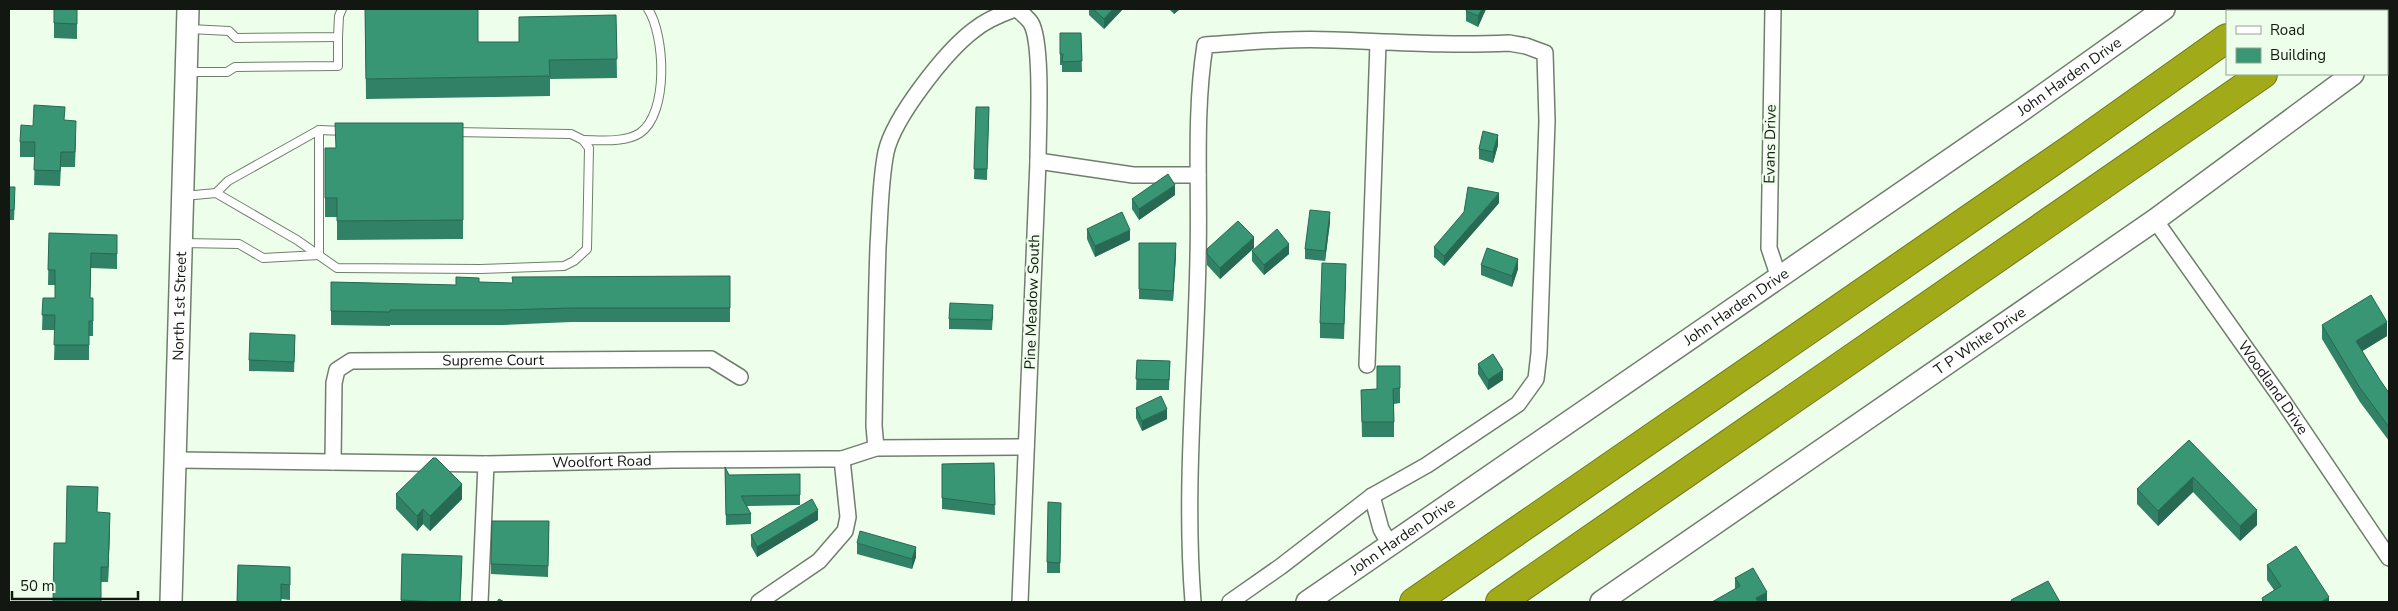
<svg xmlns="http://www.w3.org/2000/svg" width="2398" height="611" font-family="'Nunito Sans',sans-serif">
	<rect width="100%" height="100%" fill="#edfeea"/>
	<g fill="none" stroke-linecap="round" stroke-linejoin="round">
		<g stroke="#707f6d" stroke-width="10">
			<g id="lane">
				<polyline points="190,29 229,31 236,38 338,37 339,16 342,9"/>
				<polyline points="188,72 227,72 235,67 338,66 338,37"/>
				<polyline points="319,130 345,131"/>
				<path d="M583,140c17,0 42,3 57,-7 29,-20 25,-98 8,-124"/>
				<polyline points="216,193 297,240 337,268 480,269 564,266 574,261 587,249 589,148 583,140 571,134 454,132"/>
				<polyline points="184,196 216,193 228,181 319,130 319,255"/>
				<polyline points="183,243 239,244 263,258 319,255"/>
			</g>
		</g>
		<g stroke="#707f6d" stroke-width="18">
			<g id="street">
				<path d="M1017,9c4,4 11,9 14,14 12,20 7,110 7,138l-18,441"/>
				<polyline points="1773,9 1769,248 1779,278"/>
				<polyline points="1038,161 1133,175 1198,175"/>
				<path id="s1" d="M2155,220l126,178 108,160"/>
				<polyline points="1367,365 1378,43"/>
				<path d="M876,448l-2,-22c1,-60 2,-120 4,-179 2,-31 2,-65 8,-95 8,-35 60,-101 88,-122 12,-10 27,-16 41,-21"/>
				<path id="s2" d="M176,460l310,4 186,-4 150,-1h20l34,-11 150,-1"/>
				<path id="s3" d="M333,462l1,-79 3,-13 14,-9 360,-2 29,18"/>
				<polyline points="1372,496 1381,529 1390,545"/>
				<polyline points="480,602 486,464"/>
				<polyline points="759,602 819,561 845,531 848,517 842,459"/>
				<path d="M1193,602c-9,-114 3,-230 5,-345 2,-70 -4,-142 7,-212 43,-3 87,-7 129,-5 58,2 117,6 175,3l17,3 19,7 2,68 -8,232 -3,26 -18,25 -91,61 -55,31 -92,71 -50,35"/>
			</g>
		</g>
		<g stroke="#707f6d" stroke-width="24">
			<g id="secondary">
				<polyline points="2387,47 2389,45"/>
				<path id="s4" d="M171,602l17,-593"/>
				<path id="s5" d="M1307,602l718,-494 139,-99"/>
				<path id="s6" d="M1601,602l554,-382 198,-146"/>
			</g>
		</g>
		<g stroke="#6f7817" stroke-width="30">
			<g id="highway">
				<polyline points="2263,11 2266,9"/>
				<polyline points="2342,11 2346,9"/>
				<polyline points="1414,602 2075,146 2227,38"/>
				<polyline points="1500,602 2263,74"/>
			</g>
		</g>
		<use href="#lane" stroke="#fff" stroke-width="8"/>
		<use href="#street" stroke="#fff" stroke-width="15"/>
		<use href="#secondary" stroke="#fff" stroke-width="21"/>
		<use href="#highway" stroke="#a1ab1a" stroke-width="28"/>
	</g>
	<g fill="#308165">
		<polygon points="54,9 77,9 77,39 54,38"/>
		<polygon points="365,9 478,42 519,42 616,15 617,78 550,79 550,96 366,99"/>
		<polygon points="1089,9 1123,9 1104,29 1089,15"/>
		<polygon points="1169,9 1180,9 1174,14"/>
		<polygon points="1467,9 1486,9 1478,27 1466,21 1466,11"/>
		<polygon points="1060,33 1081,33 1082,72 1062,72 1062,65 1060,65"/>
		<polygon points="976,107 989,107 987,180 974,179"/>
		<polygon points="65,120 76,136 75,167 61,167 60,186 34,185 35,157 20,157 20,142 33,126"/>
		<polygon points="463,123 463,239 337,240 337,217 325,217 325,148 336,148"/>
		<polygon points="1498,145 1493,163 1479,159 1479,149"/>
		<polygon points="9,187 15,197 14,220 9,220"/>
		<polygon points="1175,195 1139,220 1132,209 1132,199"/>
		<polygon points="1499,203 1444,266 1434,257 1434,247"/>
		<polygon points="1330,222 1325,261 1305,259 1305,249"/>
		<polygon points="1087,229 1130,240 1095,257 1087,239"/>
		<polygon points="49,233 117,235 117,269 91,268 90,298 93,298 93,336 89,336 89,360 54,360 55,330 42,330 43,298 55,298 55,285 48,285"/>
		<polygon points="1139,243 1176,254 1173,301 1139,299"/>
		<polygon points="1254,248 1220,279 1207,265 1207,249"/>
		<polygon points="1252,251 1289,254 1264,275 1252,261"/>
		<polygon points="1481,265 1518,269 1512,287 1481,275"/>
		<polygon points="730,276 730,322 571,322 503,325 390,325 390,326 331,325 331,282 456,285 479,282 512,283"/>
		<polygon points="1346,279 1344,339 1320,338 1320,323"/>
		<polygon points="993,315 992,330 949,329 949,319"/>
		<polygon points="2322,325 2387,336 2362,351 2380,380 2389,393 2389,441 2360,402 2322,339"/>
		<polygon points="295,345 294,372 249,371 249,360"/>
		<polygon points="1137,360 1170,361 1169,390 1136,390"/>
		<polygon points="1478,364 1503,380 1488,390 1478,374"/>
		<polygon points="1377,366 1400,388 1400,403 1394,404 1394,437 1362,437 1361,390 1377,389"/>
		<polygon points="1136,408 1167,419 1142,431 1136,418"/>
		<polygon points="2189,440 2257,525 2240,541 2193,492 2158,526 2137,504 2137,489"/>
		<polygon points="994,463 995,515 942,509 942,464"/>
		<polygon points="725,467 729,475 800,495 800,505 747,506 751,514 751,524 726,525"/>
		<polygon points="396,494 462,499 430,531 423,524 417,531 396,509"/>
		<polygon points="1061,503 1060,573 1047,573 1047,562"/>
		<polygon points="98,512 110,528 108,582 101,582 66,543"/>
		<polygon points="818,520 757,557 751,546 751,535"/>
		<polygon points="549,521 548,577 491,574 491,564"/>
		<polygon points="857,543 916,557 912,569 857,554"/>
		<polygon points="402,554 462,567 460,602 401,602"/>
		<polygon points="238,565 290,582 290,600 281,599 281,602 237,602"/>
		<polygon points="2267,565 2329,602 2262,602 2262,598 2274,590 2267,580"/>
		<polygon points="1735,578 1767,602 1735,589"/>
	</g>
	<g fill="#276952">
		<polygon points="1113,9 1123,9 1104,29 1104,19"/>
		<polygon points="1174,9 1180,9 1174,14"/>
		<polygon points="1482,9 1486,9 1478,27 1478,16"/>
		<polygon points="1498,135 1498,145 1493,163 1493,152"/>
		<polygon points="1175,185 1175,195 1139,220 1139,209"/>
		<polygon points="1499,193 1499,203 1444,266 1444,256"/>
		<polygon points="1330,212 1330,222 1325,261 1325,251"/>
		<polygon points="1130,230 1130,240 1095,257 1095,246"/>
		<polygon points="1254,237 1254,248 1220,279 1220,268"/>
		<polygon points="1176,243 1176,254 1173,301 1173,291"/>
		<polygon points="1289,244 1289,254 1264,275 1264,265"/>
		<polygon points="1518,259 1518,269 1512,287 1512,276"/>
		<polygon points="2387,322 2387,336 2356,355 2356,341"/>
		<polygon points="1503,370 1503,380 1488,390 1488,380"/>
		<polygon points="1167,409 1167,419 1142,431 1142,421"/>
		<polygon points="2193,477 2193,492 2158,526 2158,511"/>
		<polygon points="462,484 462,499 430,531 430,516"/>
		<polygon points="423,509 423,524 417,531 417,516"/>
		<polygon points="818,510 818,520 757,557 757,547"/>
		<polygon points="2257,510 2257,525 2240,541 2240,526"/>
		<polygon points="110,513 110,528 108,582 108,567"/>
		<polygon points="916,547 916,557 912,569 912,559"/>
		<polygon points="1767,592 1767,602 1756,602 1756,598"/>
		<polygon points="2329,597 2329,602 2321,602"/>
	</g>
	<g fill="#389675" stroke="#276952">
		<polygon points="54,9 77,9 77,24 54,23"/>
		<polygon points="365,9 478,9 478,42 519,42 519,17 616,15 617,59 549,60 550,76 366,79"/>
		<polygon points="1093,9 1113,9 1104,19"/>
		<polygon points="1467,9 1482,9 1478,16 1466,11"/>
		<polygon points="1060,33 1081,33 1082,61 1062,62 1063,54 1060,54"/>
		<polygon points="34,105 65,107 64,120 76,121 75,152 61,152 60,171 34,170 35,142 20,142 21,125 33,126"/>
		<polygon points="976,107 989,107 987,169 974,169"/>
		<polygon points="335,123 463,123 463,220 337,221 337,198 325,198 325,148 336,148"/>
		<polygon points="1483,131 1498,135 1493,152 1479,149"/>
		<polygon points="1168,174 1175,185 1139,209 1132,199"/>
		<polygon points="9,187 15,187 14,210 9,210"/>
		<polygon points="1468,187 1499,193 1444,256 1434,247 1464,212"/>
		<polygon points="1310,210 1330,212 1325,251 1305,249"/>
		<polygon points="1122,212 1130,230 1095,246 1087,229"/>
		<polygon points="1238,221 1254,237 1220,268 1207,254 1207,249"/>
		<polygon points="1277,229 1289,244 1264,265 1252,251"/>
		<polygon points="49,233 117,235 117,254 91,253 90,298 93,298 93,321 89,321 89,345 54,345 55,315 42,315 43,298 55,298 55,270 48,270"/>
		<polygon points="1139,243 1176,243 1173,291 1139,289"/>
		<polygon points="1487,248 1518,259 1512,276 1481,265"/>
		<polygon points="1322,263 1346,264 1344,324 1320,323"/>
		<polygon points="730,276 730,308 571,308 503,310 390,310 390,312 331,311 331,282 456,285 456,277 479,278 479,282 513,283 512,277"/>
		<polygon points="2371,295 2387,322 2356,341 2380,380 2389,393 2389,427 2360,388 2322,325"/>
		<polygon points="950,303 993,305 992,320 949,319"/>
		<polygon points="250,333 295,335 294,362 249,360"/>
		<polygon points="1493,354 1503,370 1488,380 1478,364"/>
		<polygon points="1137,360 1170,361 1169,380 1136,379"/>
		<polygon points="1377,366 1400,366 1400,388 1393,389 1394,422 1362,422 1361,390 1377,389"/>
		<polygon points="1161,396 1167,409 1142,421 1136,408"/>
		<polygon points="2189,440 2257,510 2240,526 2193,477 2158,511 2137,489"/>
		<polygon points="433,458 436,458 462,484 430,516 423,509 417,516 396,494"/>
		<polygon points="994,463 995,505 942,498 942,464"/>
		<polygon points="725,467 729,475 800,474 800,495 741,496 751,514 726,515"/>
		<polygon points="67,486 98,487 97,512 110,513 108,567 101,567 101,602 53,602 54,543 66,543"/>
		<polygon points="812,499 818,510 757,547 751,535"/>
		<polygon points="1048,502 1061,503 1060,563 1047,562"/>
		<polygon points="492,521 549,521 548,566 491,564"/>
		<polygon points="860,531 916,547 912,559 857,543"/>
		<polygon points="2296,546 2329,597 2321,602 2264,602 2262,598 2281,586 2267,565"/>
		<polygon points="402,554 462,556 460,602 438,602 401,600"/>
		<polygon points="238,565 290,567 290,585 281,584 281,602 237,602"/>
		<polygon points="1753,568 1767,592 1756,598 1758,602 1712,602 1740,586 1735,578"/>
		<polygon points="2048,581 2060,602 2012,602 2011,600"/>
		<polygon points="499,599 504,602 497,602"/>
	</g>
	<g text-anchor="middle" stroke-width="4.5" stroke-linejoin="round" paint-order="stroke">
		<g font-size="15" fill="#121811" stroke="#edfeea">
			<text dy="5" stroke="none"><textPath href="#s5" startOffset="926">John Harden Drive</textPath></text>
			<text transform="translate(1770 144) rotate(-89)" y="5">Evans Drive</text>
			<text transform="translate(1032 302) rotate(-88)" y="5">Pine Meadow South</text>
			<text dy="5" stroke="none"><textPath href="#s4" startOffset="296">North 1st Street</textPath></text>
			<text dy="5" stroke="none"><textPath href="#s5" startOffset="521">John Harden Drive</textPath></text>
			<text dy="5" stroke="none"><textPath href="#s6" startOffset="460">T P White Drive</textPath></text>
			<text dy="5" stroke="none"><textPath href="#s3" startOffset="251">Supreme Court</textPath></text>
			<text dy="5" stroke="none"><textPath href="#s1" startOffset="205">Woodland Drive</textPath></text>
			<text dy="5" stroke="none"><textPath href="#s2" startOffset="426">Woolfort Road</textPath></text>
			<text dy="5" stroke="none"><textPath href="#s5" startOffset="116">John Harden Drive</textPath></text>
		</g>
	</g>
	<rect width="2398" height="611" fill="none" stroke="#121811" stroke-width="20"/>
	<rect x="2226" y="10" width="162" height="65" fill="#edfeea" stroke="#95a293"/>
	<rect x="2236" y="26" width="25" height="8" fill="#ffffff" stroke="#95a293"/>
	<text x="2270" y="35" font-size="15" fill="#121811">Road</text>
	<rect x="2236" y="48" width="25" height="15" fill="#389675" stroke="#95a293"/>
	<text x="2270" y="60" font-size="15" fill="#121811">Building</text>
	<path d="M12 591v8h126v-8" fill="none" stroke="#121811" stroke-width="2.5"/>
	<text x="20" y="591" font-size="15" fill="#121811" stroke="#edfeea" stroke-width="4" paint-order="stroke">50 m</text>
</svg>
